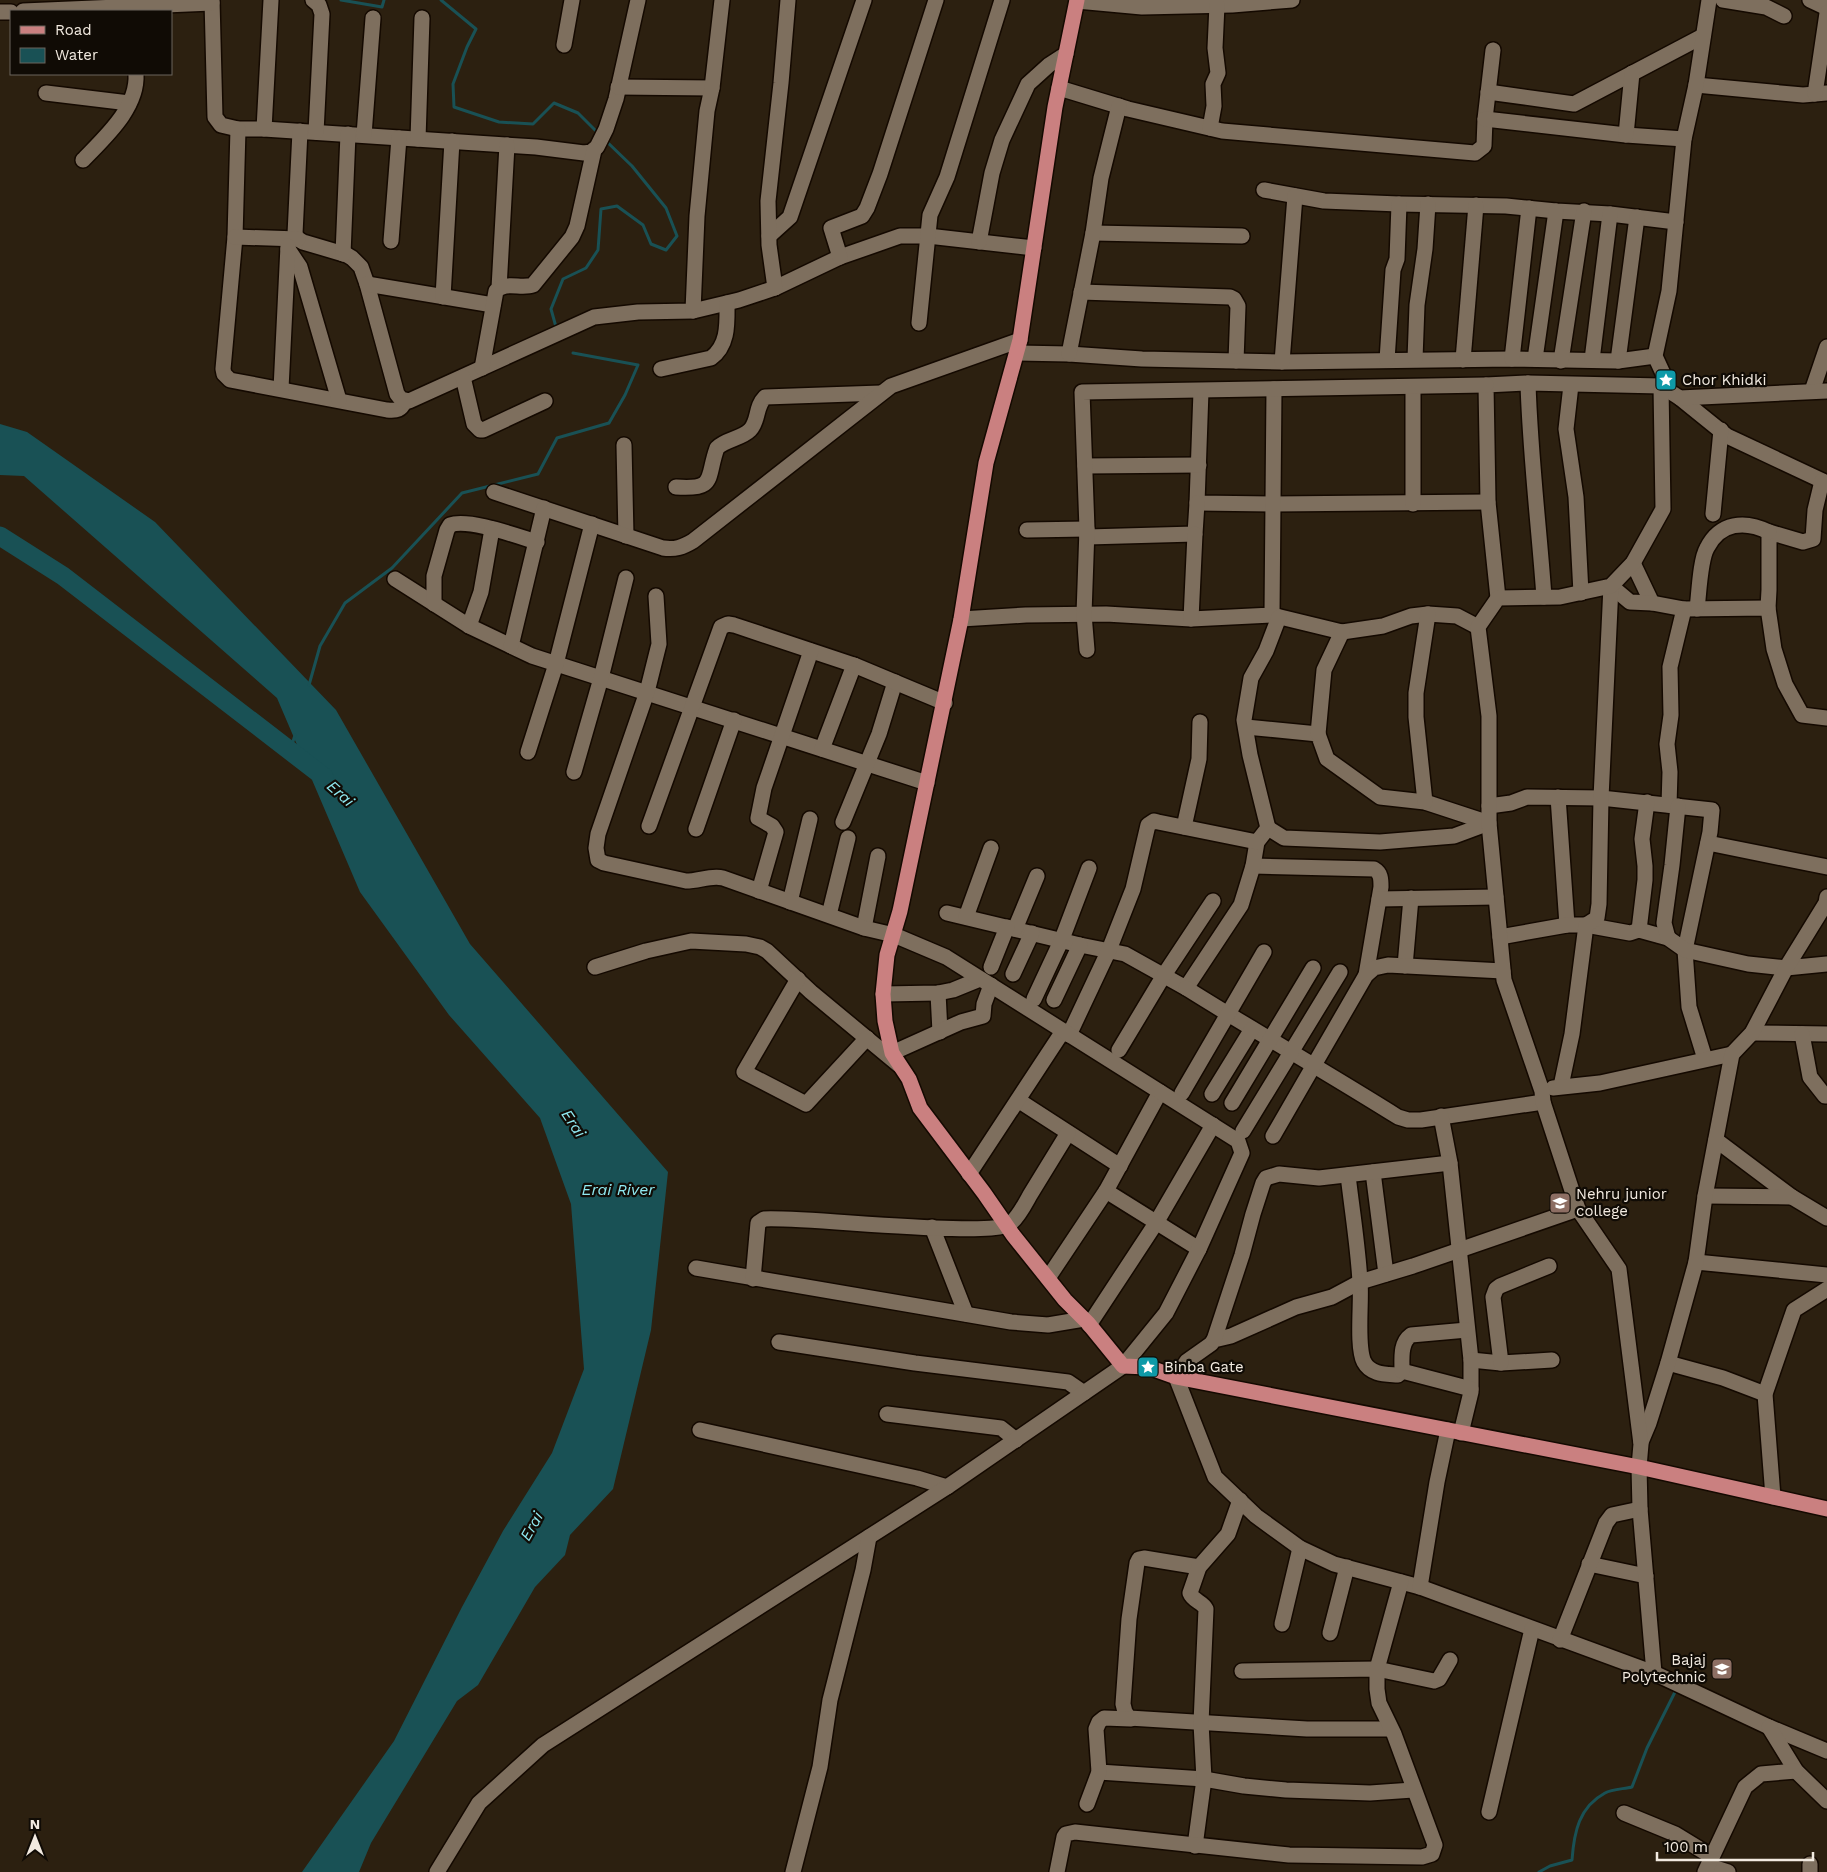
<svg xmlns="http://www.w3.org/2000/svg" width="1827" height="1872" font-family="'Work Sans',sans-serif">
	<rect width="100%" height="100%" fill="#2c2010"/>
	<polygon fill="#195155" points="0,424 27,432 155,522 336,710 470,944 668,1172 651,1330 613,1489 570,1535 565,1555 535,1587 478,1685 457,1701 371,1843 359,1872 302,1872 394,1741 462,1607 503,1531 552,1453 584,1369 571,1204 540,1118 449,1015 360,892 277,698 24,476 0,475"/>
	<g fill="none" stroke-linecap="round" stroke-linejoin="round">
		<g stroke="#195155" stroke-width="3">
			<polyline points="341,0 382,7 384,0"/>
			<polyline points="441,0 476,29 467,47 453,84 454,107 499,122 533,124 554,103 578,113 599,134"/>
			<polyline points="556,327 551,309 563,279 586,268 598,250 601,209 617,206 643,225 651,244 666,250 677,236 666,208 632,166 605,140"/>
			<polyline points="309,685 320,646 345,603 392,568 462,493 538,474 557,438 609,423 625,395 638,365 573,353"/>
			<polyline points="290,751 295,735"/>
			<path d="M1539,1872l11,-6 22,-6c2,-28 7,-53 33,-67 7,-4 19,-4 27,-6l15,-39 30,-60"/>
		</g>
		<polyline stroke="#195155" stroke-width="19" points="0,536 63,576 324,777"/>
		<g stroke="#140900" stroke-width="18">
			<g id="minor">
				<polyline points="212,0 215,117 221,125 238,129 264,129 536,147 584,153 591,152 597,147 606,129 616,99 638,0"/>
				<polyline points="313,0 319,5 322,14 316,132"/>
				<polyline points="1723,0 1766,7 1784,16"/>
				<polyline points="1810,0 1827,8"/>
				<polyline points="1077,1 1142,7 1232,5 1292,0"/>
				<polyline points="23,11 212,3"/>
				<polyline points="0,12 11,12"/>
				<polyline points="564,45 572,0"/>
				<polyline points="1696,85 1803,95 1827,93"/>
				<polyline points="618,87 712,88"/>
				<polyline points="1059,88 1128,109 1222,131 1475,153 1484,146 1485,119 1493,50"/>
				<polyline points="1488,92 1574,104 1703,36"/>
				<polyline points="46,93 129,103"/>
				<polyline points="1815,94 1827,13"/>
				<polyline points="1485,119 1626,135 1684,139"/>
				<polyline points="1210,128 1214,106 1213,84 1218,73 1215,48 1217,5"/>
				<path d="M238,129l-3,108 -12,132 1,5 6,6 157,30c10,1 14,0 18,-9"/>
				<polyline points="264,129 271,0"/>
				<polyline points="300,131 295,234 298,239 303,242 347,255 352,258 361,267 367,284 397,394 401,399 409,401 594,317 638,312 693,311 739,300 775,288 840,257 900,236 928,236 1034,248"/>
				<polyline points="364,135 373,18"/>
				<polyline points="1626,135 1632,73"/>
				<polyline points="418,139 422,18"/>
				<path d="M83,160c22,-23 55,-52 53,-86"/>
				<polyline points="1264,190 1324,201 1399,204 1506,206 1556,211 1610,214 1676,222"/>
				<polyline points="1093,233 1242,236"/>
				<polyline points="769,236 790,217 864,0"/>
				<polyline points="235,237 298,239"/>
				<polyline points="391,241 399,138"/>
				<polyline points="979,242 992,173 1002,140 1028,84 1049,65 1066,54"/>
				<polyline points="288,249 300,267 339,400"/>
				<polyline points="343,254 348,134"/>
				<polyline points="840,257 831,228 862,216 867,208 880,174 936,0"/>
				<polyline points="367,284 493,305"/>
				<polyline points="499,288 507,145"/>
				<polyline points="775,288 769,245 768,201 781,83 788,0"/>
				<polyline points="1081,292 1230,297 1234,299 1238,306 1236,361"/>
				<polyline points="443,297 452,141"/>
				<polyline points="693,311 697,216 707,111 712,88 722,0"/>
				<polyline points="919,323 930,215 947,177 1002,0"/>
				<polyline points="1017,353 1069,354 1142,359 1282,362 1512,359 1618,361 1655,356"/>
				<polyline points="1069,354 1093,233 1101,178 1119,106"/>
				<polyline points="1415,359 1417,305 1425,249 1428,204"/>
				<polyline points="1512,359 1529,208"/>
				<polyline points="1535,359 1556,211"/>
				<polyline points="1387,360 1393,270 1397,259 1399,204"/>
				<polyline points="1463,360 1476,205"/>
				<polyline points="1592,360 1610,214"/>
				<polyline points="1561,361 1584,211"/>
				<polyline points="1618,361 1637,217"/>
				<polyline points="1282,362 1295,196"/>
				<path d="M482,368l14,-77c9,-10 25,-2 37,-6l39,-48 5,-11 17,-76"/>
				<path d="M661,369l50,-11c18,-13 16,-36 16,-55"/>
				<polyline points="463,377 474,424 480,430 483,430 545,401"/>
				<path d="M1528,383c2,71 11,143 16,214"/>
				<polyline points="1571,385 1566,429 1576,497 1581,593"/>
				<polyline points="281,389 288,246"/>
				<polyline points="1201,391 1197,503 1273,504 1488,502"/>
				<polyline points="1812,391 1827,347"/>
				<polyline points="1680,398 1727,436 1827,483"/>
				<polyline points="624,445 626,536"/>
				<polyline points="1085,466 1199,465"/>
				<path d="M676,487c41,3 30,-9 41,-39 9,-9 24,-9 33,-18 9,-9 5,-23 15,-33l116,-4"/>
				<path d="M494,492l169,56c12,2 20,-1 30,-7l198,-155 129,-46"/>
				<polyline points="1413,504 1413,387"/>
				<polyline points="1713,514 1721,430"/>
				<polyline points="1027,530 1087,529"/>
				<polyline points="1087,537 1195,534 1197,503"/>
				<polyline points="1633,563 1652,603"/>
				<polyline points="395,579 469,626 532,656 927,783"/>
				<polyline points="1611,586 1630,602 1652,603 1684,609 1768,608 1774,649 1785,684 1802,715 1827,718"/>
				<polyline points="1498,598 1488,502 1486,385 1528,383 1661,386 1680,398 1827,391"/>
				<path d="M434,604v-28l13,-46 3,-5c18,-7 67,11 87,17"/>
				<polyline points="1768,608 1769,590 1769,532 1803,542 1813,539 1815,510 1822,481"/>
				<path d="M1697,609c2,-15 3,-49 10,-61 13,-26 38,-28 62,-16"/>
				<polyline points="1272,615 1342,632 1383,626 1411,616 1428,614 1457,616 1478,627"/>
				<polyline points="961,619 1026,615 1106,614 1191,619 1272,615 1274,389"/>
				<polyline points="1191,619 1195,534"/>
				<polyline points="469,626 481,592 492,529"/>
				<polyline points="511,646 544,508"/>
				<polyline points="1087,650 1084,614 1087,529 1082,392 1486,385"/>
				<polyline points="1246,727 1318,734 1327,759 1380,797 1425,802 1489,823 1454,836 1380,842 1284,838 1268,828"/>
				<polyline points="1318,734 1324,670 1342,632"/>
				<polyline points="822,749 854,665"/>
				<polyline points="528,752 556,664 592,524"/>
				<polyline points="574,772 601,678 626,578"/>
				<polyline points="1558,797 1567,925"/>
				<polyline points="1425,802 1416,717 1416,693 1428,614"/>
				<polyline points="1669,805 1670,772 1667,744 1671,715 1670,667 1684,609"/>
				<polyline points="1489,806 1511,803 1527,797 1601,798 1712,810 1710,832 1685,950 1689,1007 1705,1059"/>
				<polyline points="843,822 879,734 895,682"/>
				<polyline points="649,826 721,627 728,624 734,625 854,665 945,703"/>
				<polyline points="1184,827 1199,759 1200,722"/>
				<polyline points="696,829 734,720"/>
				<polyline points="1708,843 1827,867"/>
				<path d="M1253,866l121,3c7,4 7,10 7,18l-15,88"/>
				<polyline points="759,891 776,832 772,826 758,818 764,788 811,651"/>
				<polyline points="1379,899 1496,897"/>
				<polyline points="790,902 810,819"/>
				<polyline points="947,913 1080,945 1125,954 1186,988 1241,905 1253,866 1257,842 1268,828 1250,755 1244,720 1251,678 1266,651 1279,617"/>
				<polyline points="829,915 848,838"/>
				<polyline points="966,917 991,848"/>
				<polyline points="864,928 878,856"/>
				<polyline points="1015,929 1037,876"/>
				<polyline points="1639,930 1645,880 1645,866 1642,839 1647,802"/>
				<polyline points="1500,937 1567,925 1586,925 1630,933 1639,930 1668,938 1685,950 1748,964 1786,968 1827,964"/>
				<polyline points="1668,938 1664,923 1672,865 1678,806"/>
				<polyline points="1405,966 1411,898"/>
				<polyline points="595,967 646,951 691,941 746,944 760,947 767,951 811,992 899,1065"/>
				<polyline points="991,967 1007,927"/>
				<polyline points="1013,974 1032,933"/>
				<polyline points="798,979 744,1072 806,1104 867,1038"/>
				<path d="M1186,988c70,44 142,85 212,129l10,3h13l122,-18"/>
				<polyline points="938,993 940,1032"/>
				<polyline points="883,994 938,993 953,990 980,979"/>
				<polyline points="1034,999 1062,939 1089,868"/>
				<polyline points="1054,1000 1080,945"/>
				<polyline points="1752,1033 1827,1034"/>
				<polyline points="1802,1034 1810,1077 1825,1096 1827,1096"/>
				<polyline points="1069,1035 1109,950 1133,889 1148,825 1154,821 1158,822 1257,842"/>
				<polyline points="1119,1050 1164,975 1213,901"/>
				<polyline points="892,1053 961,1022 983,1016 984,1004 991,985"/>
				<polyline points="1561,1086 1572,1034 1586,925 1597,918 1599,904 1601,798 1611,586"/>
				<polyline points="1553,1088 1600,1083 1732,1054"/>
				<polyline points="1182,1093 1264,952"/>
				<polyline points="1212,1094 1252,1029"/>
				<polyline points="1018,1100 1120,1166"/>
				<polyline points="1232,1103 1313,968"/>
				<polyline points="1441,1116 1450,1163 1471,1360 1471,1392 1461,1433"/>
				<polyline points="1243,1131 1340,972"/>
				<polyline points="1273,1136 1366,975 1374,968 1388,965 1503,971"/>
				<polyline points="1716,1140 1792,1197 1827,1218"/>
				<polyline points="1373,1172 1386,1274"/>
				<polyline points="969,1174 1063,1031"/>
				<path d="M1348,1175c4,35 10,71 12,107 2,19 -4,64 4,80 7,13 22,12 34,13l4,-4 69,18"/>
				<polyline points="1106,1191 1199,1249"/>
				<polyline points="1705,1196 1792,1197"/>
				<polyline points="1578,1209 1413,1266 1360,1282 1332,1297 1296,1307 1231,1336 1214,1340 1211,1344 1187,1361 1176,1377 1215,1477 1256,1516 1300,1548 1334,1564 1420,1587 1654,1673 1769,1727 1827,1751"/>
				<polyline points="932,1227 966,1314"/>
				<polyline points="1696,1262 1827,1275"/>
				<polyline points="696,1268 1011,1322 1048,1325 1084,1319"/>
				<polyline points="1048,1278 1106,1191 1160,1092"/>
				<path d="M753,1279l5,-56 6,-4c38,-3 230,20 247,4 8,-7 14,-19 19,-28 13,-21 25,-41 38,-62"/>
				<polyline points="1089,1325 1156,1223 1213,1125"/>
				<polyline points="1214,1340 1242,1255 1253,1214 1263,1183 1266,1178 1279,1174 1319,1178 1450,1163"/>
				<polyline points="779,1342 915,1363 1068,1382 1084,1393"/>
				<polyline points="1471,1360 1501,1363 1552,1360"/>
				<polyline points="1501,1363 1493,1297 1496,1289 1500,1286 1549,1266"/>
				<polyline points="1668,1363 1723,1378 1765,1394"/>
				<path d="M1402,1371c0,-13 -2,-28 9,-36l56,-5"/>
				<polyline points="887,1414 1001,1428 1016,1440"/>
				<polyline points="700,1430 917,1478 947,1487"/>
				<polyline points="1641,1442 1649,1423 1668,1363 1696,1262 1705,1196 1732,1054 1752,1033 1786,968 1826,903 1827,897"/>
				<polyline points="1773,1497 1765,1394 1794,1310 1827,1289"/>
				<polyline points="1589,1564 1646,1576"/>
				<polyline points="1199,1567 1144,1558 1139,1559 1137,1563 1129,1619 1123,1704 1125,1712 1129,1718 1307,1729 1391,1729"/>
				<polyline points="1420,1587 1437,1482 1448,1430"/>
				<polyline points="1282,1624 1300,1548"/>
				<polyline points="1330,1633 1347,1567"/>
				<polyline points="1560,1640 1606,1523 1612,1515 1640,1509"/>
				<polyline points="1242,1671 1377,1669 1434,1681 1439,1679 1450,1660"/>
				<polyline points="1654,1673 1640,1509 1639,1467 1641,1444 1619,1269 1578,1209 1543,1102 1542,1091 1504,980 1489,823 1489,716 1478,627 1498,598 1560,597 1611,586 1633,563 1663,509 1661,386 1666,380 1655,356 1669,291 1684,139 1696,85 1709,0"/>
				<polyline points="1769,1727 1796,1771 1827,1801"/>
				<polyline points="1099,1772 1204,1779 1244,1786 1286,1790 1370,1793 1413,1790"/>
				<polyline points="1087,1804 1099,1772 1096,1729 1099,1722 1104,1718 1131,1719"/>
				<polyline points="1489,1812 1532,1629"/>
				<polyline points="1624,1813 1675,1834 1711,1856"/>
				<path d="M1195,1846l9,-67 -3,-56 5,-114c-3,-7 -13,-8 -16,-16l9,-26 29,-33 12,-34"/>
				<polyline points="1810,1864 1810,1872"/>
				<polyline points="1709,1866 1728,1872"/>
				<path d="M437,1872l42,-69 64,-58 404,-258 176,-121 43,-53 33,-64 43,-96 -4,-12 -292,-184 -52,-22 -30,-7 -141,-50c-12,-3 -24,3 -37,3l-82,-18 -6,-3 -2,-12 2,-14 49,-142 12,-48 -3,-48"/>
				<polyline points="793,1872 820,1767 830,1700 863,1570 869,1537"/>
				<polyline points="1057,1872 1064,1837 1066,1834 1075,1832 1289,1855 1422,1857 1432,1854 1435,1845 1394,1734 1379,1703 1377,1689 1377,1669 1401,1582"/>
				<polyline points="1705,1872 1745,1787 1761,1774 1796,1771"/>
			</g>
		</g>
		<g stroke="#140900" stroke-width="18">
			<polyline id="major" points="1077,0 1055,107 1020,340 986,463 961,619 900,911 887,955 883,994 885,1021 892,1053 909,1079 920,1108 984,1193 1013,1235 1065,1300 1088,1323 1123,1366 1148,1367 1176,1377 1639,1467 1827,1509"/>
		</g>
		<use href="#minor" stroke="#7e6f5e" stroke-width="15"/>
		<use href="#major" stroke="#ca8080" stroke-width="15"/>
	</g>
	<defs>
		<g id="sight-square" transform="scale(1.125)"><rect x="-9" y="-9" width="18" height="18" rx="4" fill="#0f9aa8" stroke="#100b05"/><path d="M0-6L1.8-2.2L6-1.7L2.9 1.2L3.7 5.4L0 3.3L-3.7 5.4L-2.9 1.2L-6-1.7L-1.8-2.2Z" fill="#fff"/></g>
		<g id="school-square" transform="scale(1.125)"><rect x="-9" y="-9" width="18" height="18" rx="4" fill="#8d6e63" stroke="#100b05"/><path d="M0-5L7-2L0 1L-7-2ZM-4 1L0 2.5L4 1V4Q0 6-4 4Z" fill="#fff"/></g>
	</defs>
	<g fill-rule="evenodd">
		<use href="#sight-square" x="1666" y="380"/>
		<use href="#school-square" x="1560" y="1203"/>
		<use href="#sight-square" x="1148" y="1367"/>
		<use href="#school-square" x="1722" y="1669"/>
	</g>
	<g text-anchor="middle" stroke-width="4.5" stroke-linejoin="round" paint-order="stroke">
		<g font-size="15" fill="#f2eae0" stroke="#100b05" text-anchor="start">
			<text x="1682" y="385">Chor Khidki</text>
			<text x="1576" y="1199">Nehru junior<tspan x="1576" dy="17">college</tspan></text>
			<text x="1164" y="1372">Binba Gate</text>
			<text x="1706" y="1665" text-anchor="end">Bajaj<tspan x="1706" dy="17">Polytechnic</tspan></text>
		</g>
		<g font-size="16" font-style="italic" fill="#90eaf2" stroke="#100b05">
			<text transform="translate(341 793) rotate(42)" y="6">Erai</text>
			<text transform="translate(574 1123) rotate(56)" y="6">Erai</text>
			<text x="618" y="1195">Erai River</text>
			<text transform="translate(531 1526) rotate(-60)" y="6">Erai</text>
		</g>
	</g>
	<rect x="10" y="10" width="162" height="65" fill="#100b05" stroke="#6a645d"/>
	<rect x="20" y="26" width="25" height="8" fill="#ca8080" stroke="#6a645d"/>
	<text x="55" y="35" font-size="15" fill="#f2eae0">Road</text>
	<rect x="20" y="48" width="25" height="15" fill="#195155" stroke="#6a645d"/>
	<text x="55" y="60" font-size="15" fill="#f2eae0">Water</text>
	<g transform="translate(35 1837)" stroke="#100b05" stroke-width="4" paint-order="stroke">
	<path d="M0-4L9 19L0 12L-9 19Z" fill="#f2eae0"/>
	<text y="-8" font-size="14" font-weight="bold" text-anchor="middle" fill="#f2eae0">N</text>
	</g>
	<path d="M1657 1852v8h156v-8" fill="none" stroke="#f2eae0" stroke-width="2.5"/>
	<text x="1664" y="1852" font-size="15" fill="#f2eae0" stroke="#100b05" stroke-width="4" paint-order="stroke">100 m</text>
</svg>
